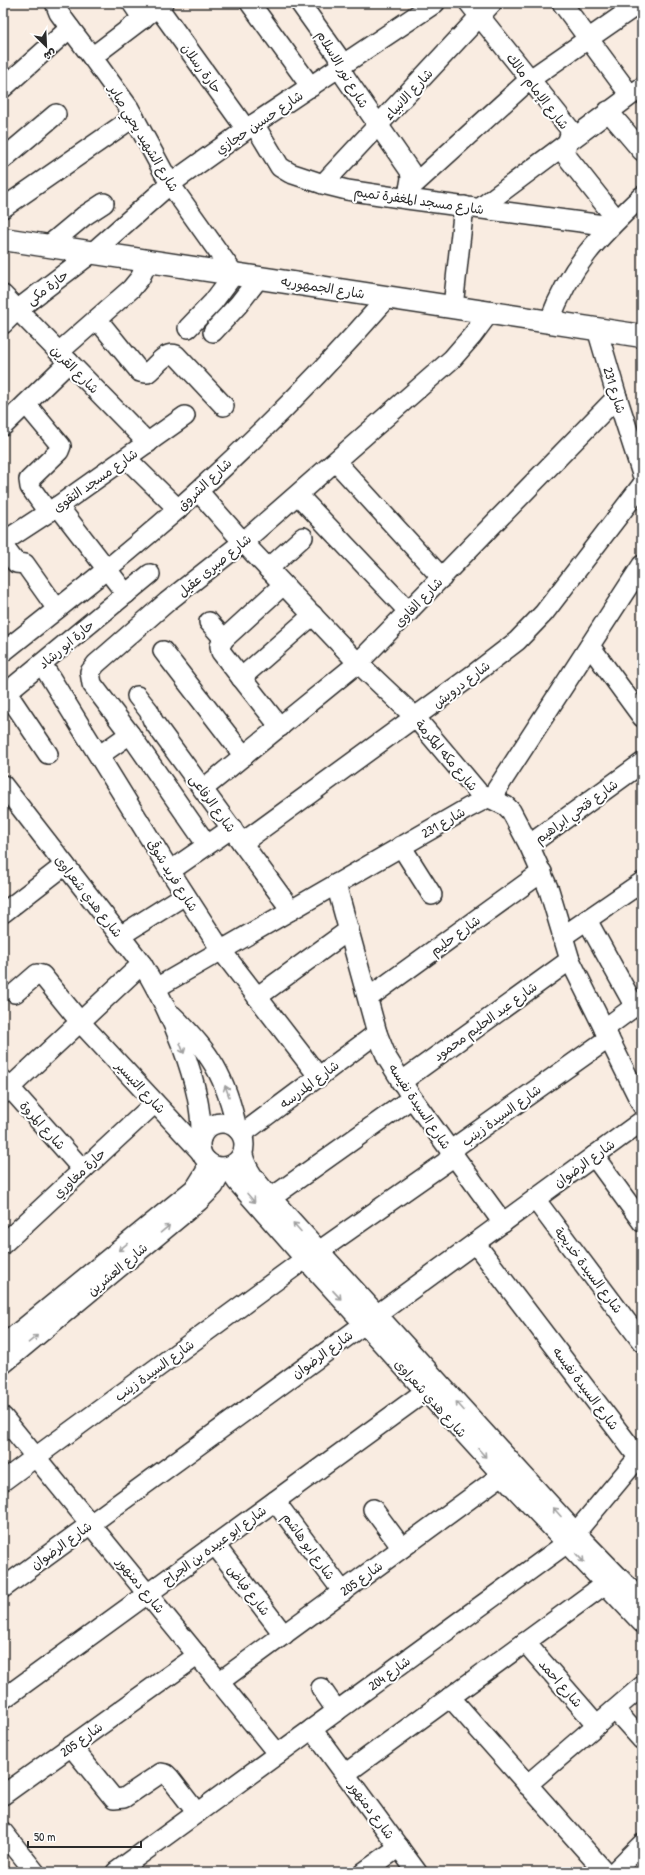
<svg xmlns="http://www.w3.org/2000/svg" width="645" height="1875" font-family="'Patrick Hand','Playpen Sans Arabic',sans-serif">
	<rect width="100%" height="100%" fill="#f9ece1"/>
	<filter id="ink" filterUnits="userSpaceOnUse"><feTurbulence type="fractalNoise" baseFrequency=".025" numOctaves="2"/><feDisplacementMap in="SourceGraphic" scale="8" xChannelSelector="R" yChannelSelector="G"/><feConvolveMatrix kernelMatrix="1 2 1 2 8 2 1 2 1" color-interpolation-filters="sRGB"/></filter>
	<g filter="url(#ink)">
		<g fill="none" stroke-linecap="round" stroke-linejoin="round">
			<g stroke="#2b2b2b" stroke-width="22">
				<g id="minor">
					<polyline points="55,3 59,13 70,28 92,57 129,108 170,184 234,274 213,302 188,328"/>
					<polyline points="132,3 143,19"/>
					<polyline points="250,3 311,87"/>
					<polyline points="300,3 337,55 345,77 410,171 411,178 408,196"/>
					<polyline points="469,3 569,128 570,134 564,153 617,220"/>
					<polyline points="562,3 630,95"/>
					<polyline points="158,7 246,129"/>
					<polyline points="92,57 163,3"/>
					<polyline points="3,88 70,28"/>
					<polyline points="608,111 642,151"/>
					<polyline points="254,124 280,167 290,173 323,184 347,190 407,199 611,226"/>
					<polyline points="3,159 56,114"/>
					<polyline points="323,184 492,3"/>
					<polyline points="409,189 529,80 640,3"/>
					<polyline points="3,208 134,117"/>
					<polyline points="480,208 642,87"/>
					<polyline points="48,246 84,216 104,203"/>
					<polyline points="3,295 148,443"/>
					<polyline points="453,307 464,206"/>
					<path d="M97,319l43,53 7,1c9,-6 17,-22 29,-18l48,51"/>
					<path d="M549,322c22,-58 49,-84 93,-126"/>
					<polyline points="3,324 17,310 93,252 170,184 254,124 435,3"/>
					<polyline points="597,329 617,397 642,474"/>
					<polyline points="213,332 238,305 259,278"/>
					<polyline points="59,352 131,289 140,278 148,261"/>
					<polyline points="26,404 61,446 59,451 29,480 30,487 48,512"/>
					<polyline points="3,426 69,362"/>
					<polyline points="126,458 178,509"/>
					<polyline points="336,462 442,578"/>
					<polyline points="198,491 243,542 358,663 415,717 479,793 506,806 511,811 529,845 549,890 570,960 642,1105"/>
					<polyline points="298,495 409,612"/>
					<polyline points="58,506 126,594"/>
					<polyline points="3,542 58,506 185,416"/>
					<polyline points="3,546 16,563 25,564 57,609"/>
					<polyline points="268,569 303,537"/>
					<polyline points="209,622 224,639"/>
					<polyline points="590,646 642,717"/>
					<polyline points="163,651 244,756"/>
					<path d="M3,652c66,-52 132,-104 194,-160 67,-61 131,-126 191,-195"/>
					<polyline points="42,664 170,871 221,950 319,1077"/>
					<polyline points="241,678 313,615"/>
					<polyline points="3,687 48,754"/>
					<polyline points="7,692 150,574"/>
					<polyline points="137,696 149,711 153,721 291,910"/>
					<polyline points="280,727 221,652 220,646 224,639 283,585"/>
					<polyline points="100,755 130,734"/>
					<path d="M3,785l139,179c28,46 61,120 59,174"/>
					<polyline points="203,789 358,663 617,397"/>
					<polyline points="242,843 474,674 517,641 544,613 642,485"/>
					<polyline points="207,845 130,734 92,684 90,672 96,664 167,602 243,542 452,359 472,336 489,313"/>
					<polyline points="529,845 642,763"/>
					<polyline points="401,846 432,895"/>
					<polyline points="170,871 232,828"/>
					<polyline points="336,884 377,1033 387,1058 412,1098 503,1223"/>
					<polyline points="3,913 65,865"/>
					<polyline points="587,920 635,1007"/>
					<polyline points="120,936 185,895"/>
					<polyline points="562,937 642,882"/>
					<polyline points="156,988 468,808 493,795 642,565"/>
					<polyline points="15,993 37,974 42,975 81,1023 201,1152"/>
					<polyline points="257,997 349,930"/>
					<polyline points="368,998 542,872"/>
					<path d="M172,1015c38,36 54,62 65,114"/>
					<polyline points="604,1029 642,1001"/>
					<polyline points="3,1080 83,1170"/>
					<polyline points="401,1082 570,960"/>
					<polyline points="3,1094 142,964"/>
					<circle cx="222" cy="1145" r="22"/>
					<polyline points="242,1134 377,1033"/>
					<path d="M243,1155c4,17 16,29 28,43l305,335 66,68"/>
					<polyline points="594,1156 642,1222"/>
					<polyline points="227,1167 237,1182 305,1259 502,1475 642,1623"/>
					<polyline points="271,1198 412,1098"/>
					<polyline points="535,1199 642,1342"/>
					<polyline points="475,1243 638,1457"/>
					<polyline points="3,1244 155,1103"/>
					<polyline points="319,1251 446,1162 458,1145 609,1038"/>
					<polyline points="3,1345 196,1187 206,1171 207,1161"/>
					<polyline points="3,1364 199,1201 214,1186 224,1167"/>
					<polyline points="3,1417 278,1754"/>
					<polyline points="3,1481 305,1259"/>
					<polyline points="275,1501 343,1592"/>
					<polyline points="373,1509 402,1548"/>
					<polyline points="215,1545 284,1635"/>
					<polyline points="3,1588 642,1121"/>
					<polyline points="525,1642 597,1725"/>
					<polyline points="219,1682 502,1475"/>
					<polyline points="321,1688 337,1711"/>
					<polyline points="450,1697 605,1872"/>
					<polyline points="3,1699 426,1391"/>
					<polyline points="615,1710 642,1740"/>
					<polyline points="312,1729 417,1872"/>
					<polyline points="71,1746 114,1799 124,1798 161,1773 166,1774 170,1778 197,1813"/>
					<polyline points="345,1774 605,1584"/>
					<polyline points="527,1785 642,1686"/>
					<polyline points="3,1795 198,1655"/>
					<polyline points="3,1832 35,1872"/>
					<polyline points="116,1872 567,1543 642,1453"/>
					<polyline points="364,1872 399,1847"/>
					<polyline points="614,1872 642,1844"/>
				</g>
			</g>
			<g stroke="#2b2b2b" stroke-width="25">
				<polyline id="major" points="3,239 642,336"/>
			</g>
			<use href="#minor" stroke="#fff" stroke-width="19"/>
			<use href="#major" stroke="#fff" stroke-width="22"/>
		</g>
		<defs><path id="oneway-shaft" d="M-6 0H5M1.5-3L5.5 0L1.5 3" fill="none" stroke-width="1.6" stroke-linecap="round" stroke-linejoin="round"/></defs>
		<g stroke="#a0a0a0">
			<use href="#oneway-shaft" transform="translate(182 1048) rotate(69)"/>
			<use href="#oneway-shaft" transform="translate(227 1091) rotate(-110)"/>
			<use href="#oneway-shaft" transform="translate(251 1198) rotate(49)"/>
			<use href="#oneway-shaft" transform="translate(297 1227) rotate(-132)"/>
			<use href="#oneway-shaft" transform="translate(165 1229) rotate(-40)"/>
			<use href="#oneway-shaft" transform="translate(123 1247) rotate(141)"/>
			<use href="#oneway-shaft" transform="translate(337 1295) rotate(47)"/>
			<use href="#oneway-shaft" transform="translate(33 1339) rotate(-40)"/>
			<use href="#oneway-shaft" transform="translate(460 1406) rotate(-132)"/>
			<use href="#oneway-shaft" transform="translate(482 1453) rotate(48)"/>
			<use href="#oneway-shaft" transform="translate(557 1512) rotate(-132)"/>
			<use href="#oneway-shaft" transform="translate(580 1558) rotate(47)"/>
		</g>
	</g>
	<g text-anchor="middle" stroke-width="4" stroke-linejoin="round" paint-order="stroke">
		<g font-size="13" fill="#2b2b2b" stroke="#fff">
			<text transform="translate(202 68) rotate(54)" y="5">حارة رسلان</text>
			<text transform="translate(343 69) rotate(59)" y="5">شارع نور الاسلام</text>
			<text transform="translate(538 91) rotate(52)" y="5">شارع الإمام مالك</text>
			<text transform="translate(408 94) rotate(-47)" y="5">شارع الانبياء</text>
			<text transform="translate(259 122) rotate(-34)" y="5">شارع حسين حجازي</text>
			<text transform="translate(144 138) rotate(59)" y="5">شارع الشهيد يحيي صابر</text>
			<text transform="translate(419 200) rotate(8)" y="5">شارع مسجد المغفرة تميم</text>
			<text transform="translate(47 287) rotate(-37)" y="5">حارة مكى</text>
			<text transform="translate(323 287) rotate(9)" y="5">شارع الجمهوريه</text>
			<text transform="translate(75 369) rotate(45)" y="5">شارع القرين</text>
			<text transform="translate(615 390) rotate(73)" y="5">شارع 231</text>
			<text transform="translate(95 480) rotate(-35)" y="5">شارع مسجد التقوى</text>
			<text transform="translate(204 484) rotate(-43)" y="5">شارع الشروق</text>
			<text transform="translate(214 565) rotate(-39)" y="5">شارع صبرى عقيل</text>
			<text transform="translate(418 602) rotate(-46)" y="5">شارع الفاوى</text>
			<text transform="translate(66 644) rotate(-40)" y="5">حارة ابو رشاد</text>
			<text transform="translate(461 684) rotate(-37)" y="5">شارع درويش</text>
			<text transform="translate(447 755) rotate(50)" y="5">شارع مكه المكرمة</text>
			<text transform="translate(213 803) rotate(54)" y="5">شارع الرفاعى</text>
			<text transform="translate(576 811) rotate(-36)" y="5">شارع فتحي ابراهيم</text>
			<text transform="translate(443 822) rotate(-30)" y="5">شارع 231</text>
			<text transform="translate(173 875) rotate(58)" y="5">شارع فريد شوقى</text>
			<text transform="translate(89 896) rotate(52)" y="5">شارع هدي شعراوى</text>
			<text transform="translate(455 935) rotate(-36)" y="5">شارع حليم</text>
			<text transform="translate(485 1021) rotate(-36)" y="5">شارع عبد الحليم محمود</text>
			<text transform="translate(309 1084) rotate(-37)" y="5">شارع المدرسه</text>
			<text transform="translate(141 1087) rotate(47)" y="5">شارع التيسير</text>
			<text transform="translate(420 1106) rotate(56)" y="5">شارع السيدة نفيسه</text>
			<text transform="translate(501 1115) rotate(-36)" y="5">شارع السيدة زينب</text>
			<text transform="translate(43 1125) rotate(48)" y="5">شارع المروة</text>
			<text transform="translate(584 1163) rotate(-36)" y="5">شارع الرضوان</text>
			<text transform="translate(79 1173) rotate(-43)" y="5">حارة مغاوري</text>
			<text transform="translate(117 1269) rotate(-40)" y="5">شارع العشرين</text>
			<text transform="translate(589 1270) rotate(53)" y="5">شارع السيدة خديجة</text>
			<text transform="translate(322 1354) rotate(-36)" y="5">شارع الرضوان</text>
			<text transform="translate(154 1370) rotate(-36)" y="5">شارع السيدة زينب</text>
			<text transform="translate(586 1388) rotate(53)" y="5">شارع السيدة نفيسه</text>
			<text transform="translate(431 1398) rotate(48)" y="5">شارع هدي شعراوى</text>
			<text transform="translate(61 1545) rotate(-36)" y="5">شارع الرضوان</text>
			<text transform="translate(214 1545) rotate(-36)" y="5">شارع ابو عبيده بن الجراح</text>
			<text transform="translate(309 1546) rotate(54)" y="5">شارع ابو هاشم</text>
			<text transform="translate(361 1578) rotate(-36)" y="5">شارع 205</text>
			<text transform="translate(141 1585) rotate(51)" y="5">شارع دمنهور</text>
			<text transform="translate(249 1590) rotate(52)" y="5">شارع فياض</text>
			<text transform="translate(389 1673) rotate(-36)" y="5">شارع 204</text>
			<text transform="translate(561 1683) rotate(49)" y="5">شارع احمد</text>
			<text transform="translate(81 1739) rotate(-36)" y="5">شارع 205</text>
			<text transform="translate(372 1810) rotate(54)" y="5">شارع دمنهور</text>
		</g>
	</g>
	<rect width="645" height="1875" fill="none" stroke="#fff" stroke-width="16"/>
	<rect x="8" y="8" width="629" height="1859" fill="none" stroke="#2b2b2b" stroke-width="1.5" filter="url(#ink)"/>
	<g transform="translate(46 46) rotate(156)" stroke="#ffffff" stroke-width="3" paint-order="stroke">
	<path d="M0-3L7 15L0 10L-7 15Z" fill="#2b2b2b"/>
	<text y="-6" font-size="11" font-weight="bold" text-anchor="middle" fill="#2b2b2b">ش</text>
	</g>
	<path d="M28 1841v6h113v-6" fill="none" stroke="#2b2b2b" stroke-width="2"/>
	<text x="34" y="1841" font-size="12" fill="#2b2b2b" stroke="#ffffff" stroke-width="3" paint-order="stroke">50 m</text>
</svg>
